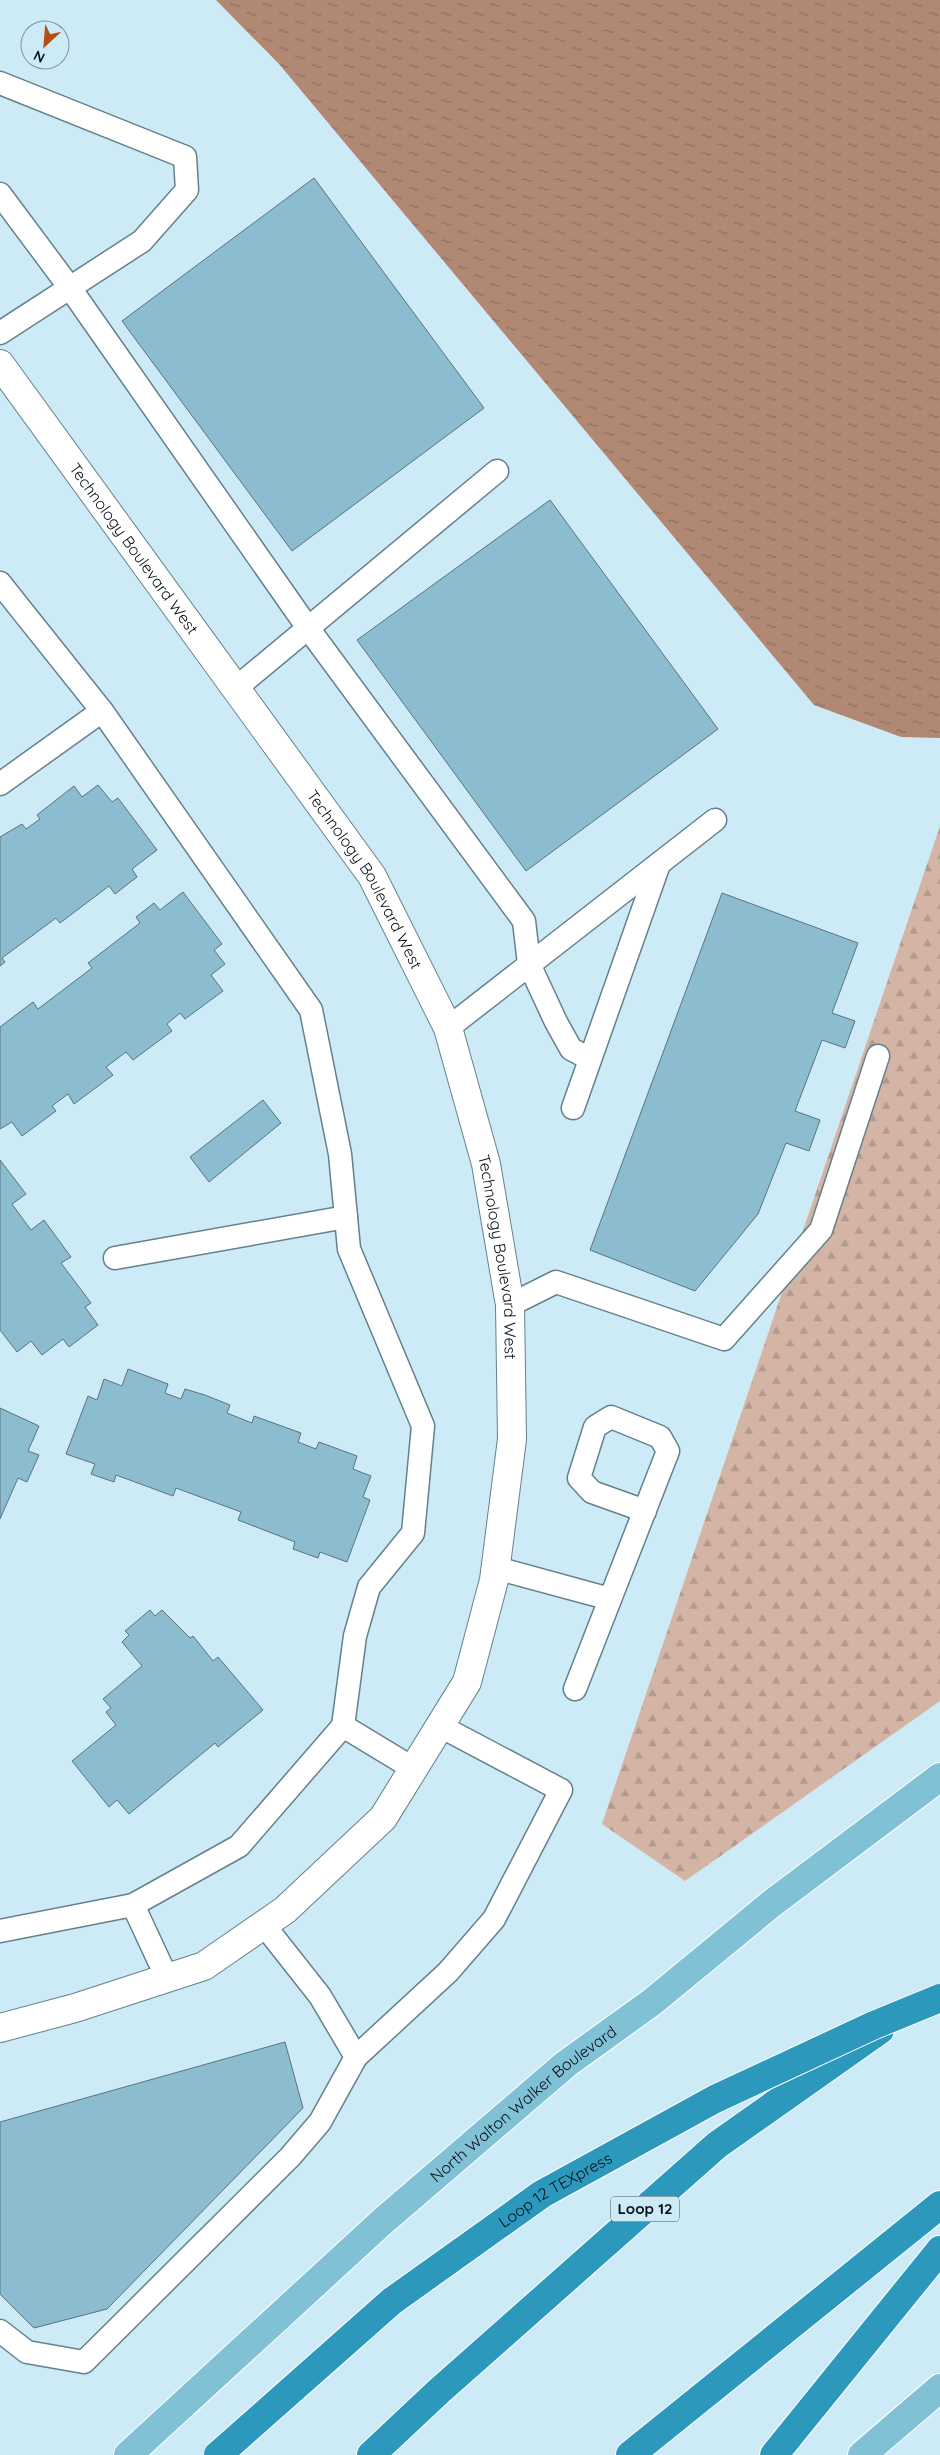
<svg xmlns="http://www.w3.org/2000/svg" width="940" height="2455" font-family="Quicksand,sans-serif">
	<defs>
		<pattern id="forest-firs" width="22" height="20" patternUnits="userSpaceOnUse" patternTransform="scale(1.25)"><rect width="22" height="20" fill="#d4b4a4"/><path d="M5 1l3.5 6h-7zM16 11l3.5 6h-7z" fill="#b49a8c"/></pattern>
		<pattern id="water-ripples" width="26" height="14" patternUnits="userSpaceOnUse" patternTransform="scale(1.25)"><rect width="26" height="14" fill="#b18874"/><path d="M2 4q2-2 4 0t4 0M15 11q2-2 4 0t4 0" fill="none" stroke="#8e6e5e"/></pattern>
	</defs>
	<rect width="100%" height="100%" fill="#ccebf7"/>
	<polygon fill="url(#forest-firs)" points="940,826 940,1701 685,1881 602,1824"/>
	<polygon fill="url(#water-ripples)" points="216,0 940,0 940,738 901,737 814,705 279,64"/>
	<g fill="#8cbcd0" stroke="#58747f">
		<polygon points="314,178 484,408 292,551 122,321"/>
		<polygon points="550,500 718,729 526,871 357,640"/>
		<polygon points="98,785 112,802 118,798 157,850 132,869 137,877 115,894 109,886 60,923 56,918 2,958 5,962 0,966 0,837 22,824 26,829 40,819 37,815 74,786 82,797"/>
		<polygon points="183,892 222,944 214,950 225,964 211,975 223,991 185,1019 180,1013 167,1024 172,1031 133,1060 126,1052 106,1067 113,1075 74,1104 68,1094 52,1106 56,1111 22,1136 12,1122 0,1129 0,1027 33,1002 38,1009 92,968 88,963 140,923 136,917 154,903 160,910"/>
		<polygon points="722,893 858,943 832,1013 855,1021 845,1048 822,1040 795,1111 820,1120 809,1151 786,1143 758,1214 695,1291 590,1250"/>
		<polygon points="263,1100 281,1123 209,1182 190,1157"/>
		<polygon points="0,1160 26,1194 12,1204 31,1230 44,1220 71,1257 61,1263 91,1303 85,1307 98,1325 69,1347 63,1339 42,1355 31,1341 17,1352 0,1330"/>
		<polygon points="128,1369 168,1384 165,1393 181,1399 185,1389 205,1395 230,1405 227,1413 252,1423 254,1416 301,1433 298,1442 316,1449 319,1442 357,1456 353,1469 371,1476 363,1497 370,1500 347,1562 320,1552 318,1558 293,1549 295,1542 238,1520 241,1512 176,1488 173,1496 116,1475 114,1482 91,1474 95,1464 66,1454 88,1396 97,1400 104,1379 122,1386"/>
		<polygon points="0,1408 39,1426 28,1451 39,1455 27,1482 18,1478 0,1519"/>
		<polygon points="150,1610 155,1616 162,1610 190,1638 193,1636 213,1661 218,1657 263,1710 218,1747 215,1743 129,1814 117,1800 109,1807 72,1761 116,1725 106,1712 111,1708 103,1699 142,1666 122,1642 129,1635 125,1631"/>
		<polygon points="285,2042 303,2108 107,2309 34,2328 0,2294 0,2122"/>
	</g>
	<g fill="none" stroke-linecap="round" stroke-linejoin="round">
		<g stroke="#65818d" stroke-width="25">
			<g id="service">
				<polyline points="0,83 185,157 187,190 142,241 0,333"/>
				<polyline points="0,194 70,288 308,628 524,921 529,964 556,1022 571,1049 590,1059"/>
				<polyline points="0,583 102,711 0,784"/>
				<polyline points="236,688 497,471"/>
				<polyline points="102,711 311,1010 340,1154 349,1249 423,1426 413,1533 369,1587 355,1636 343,1726"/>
				<polyline points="448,1028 715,820"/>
				<polyline points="573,1108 659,864"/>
				<polyline points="115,1258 346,1217"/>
				<polyline points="510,1305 556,1282 724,1339 821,1230 878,1056"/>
				<polyline points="496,1568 610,1599"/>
				<path d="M575,1689c31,-80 62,-159 93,-238l-8,-14 -49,-20 -16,10 -16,51 13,14 53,19"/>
				<polyline points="133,1905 239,1846 343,1726 414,1769"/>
				<polyline points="0,1931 133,1905 167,1978"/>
				<polyline points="356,2057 448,1972 494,1919 561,1790 440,1726"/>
				<polyline points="0,2331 27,2352 84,2362 290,2157 320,2122 356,2057 320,1996 264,1925"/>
			</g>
		</g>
		<g stroke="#65818d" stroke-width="30">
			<g id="minor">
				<path id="s1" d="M0,364l372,512 76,152 38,136 24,141 2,134 -18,141 -27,102 -84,136 -98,92 -81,56 -129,42 -75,20"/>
			</g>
		</g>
		<g stroke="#fff" stroke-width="30">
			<g id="primary">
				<path id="s2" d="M128,2455l255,-234 183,-157 86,-62 119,-98 169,-127"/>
				<polyline points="862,2455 940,2388"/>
			</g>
		</g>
		<g stroke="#fff" stroke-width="30">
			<g id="motorway">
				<polyline points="371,2455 438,2392 717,2145 880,2030"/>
				<polyline points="630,2455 940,2205"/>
				<polyline points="774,2455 940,2250"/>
			</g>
		</g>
		<use href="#service" stroke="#fff" stroke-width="22"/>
		<use href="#minor" stroke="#fff" stroke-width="28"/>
		<use href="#primary" stroke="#80c1d6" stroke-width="28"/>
		<use href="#motorway" stroke="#2c98bb" stroke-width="28"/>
		<g stroke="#fff" stroke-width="30" stroke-linecap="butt">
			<g id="motorway-bridge">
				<path id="s3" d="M218,2455l174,-154 150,-107 173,-95 157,-73 68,-28"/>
			</g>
		</g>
		<use href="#motorway-bridge" stroke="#2c98bb" stroke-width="28"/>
	</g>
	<g text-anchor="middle" stroke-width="4" stroke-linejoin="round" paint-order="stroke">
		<rect fill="#ccebf7" stroke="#42535a" stroke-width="1" x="611" y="2196.5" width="68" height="25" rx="4"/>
		<g font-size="15" font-weight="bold" fill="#071216">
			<text x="645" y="2214">Loop 12</text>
		</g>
		<g font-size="16" fill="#071216" stroke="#ccebf7">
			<text dy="6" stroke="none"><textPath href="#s1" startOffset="228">Technology Boulevard West</textPath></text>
			<text dy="6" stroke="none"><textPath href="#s1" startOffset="632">Technology Boulevard West</textPath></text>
			<text dy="6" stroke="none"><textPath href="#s1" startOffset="1038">Technology Boulevard West</textPath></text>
			<text dy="6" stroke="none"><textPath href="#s2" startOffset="529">North Walton Walker Boulevard</textPath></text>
			<text dy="6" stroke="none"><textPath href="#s3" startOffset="430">Loop 12 TEXpress</textPath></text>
		</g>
	</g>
	<g transform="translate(45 45) rotate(206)"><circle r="24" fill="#ccebf7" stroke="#7d949d"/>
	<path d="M0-4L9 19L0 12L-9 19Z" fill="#b25110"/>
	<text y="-8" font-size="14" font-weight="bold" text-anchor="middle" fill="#071216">N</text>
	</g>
</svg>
